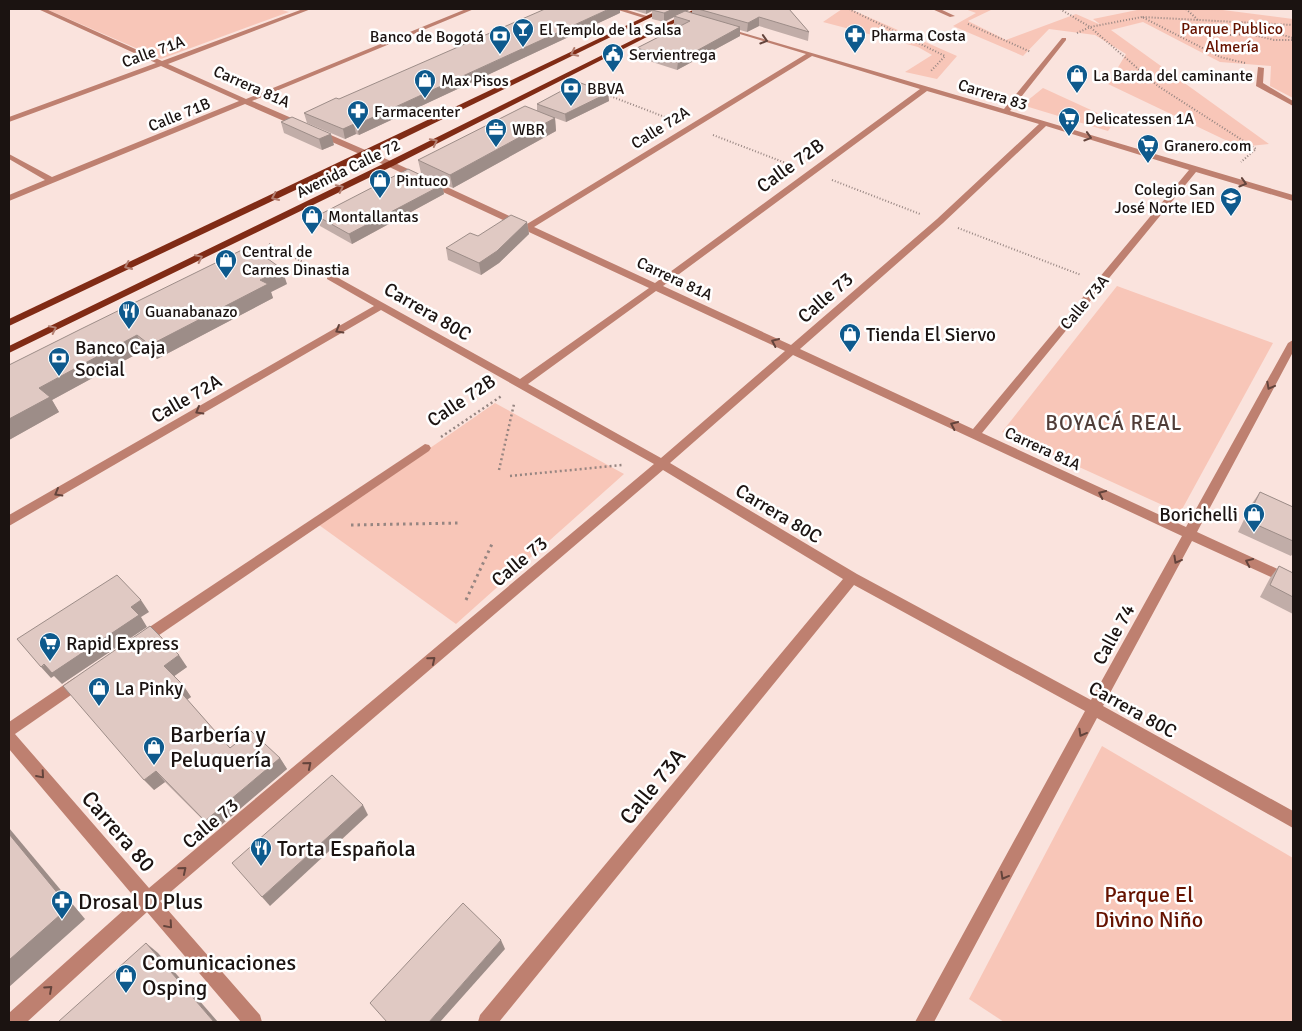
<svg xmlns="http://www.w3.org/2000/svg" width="1302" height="1031" font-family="Signika,sans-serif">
	<rect width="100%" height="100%" fill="#fae3dd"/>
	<g fill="#f8c6b8">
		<polygon points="46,9 279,9 289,12 161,59"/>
		<polygon points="842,9 850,9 957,56 937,79 905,72 932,55 918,47 823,22"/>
		<polygon points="965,9 993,9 968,21 1006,40 1076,14 1101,25 1093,19 1142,9 1215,9 1293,19 1293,98 1270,86 1271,66 1220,62 1143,22 1111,30 1269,144 1240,147 1108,84 1126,54 1095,35 1049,29 1023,56 953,26 976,13"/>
		<polygon points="1043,88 1115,121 1108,131 1022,105"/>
		<polygon points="1117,286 1273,343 1180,513 1002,432"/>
		<polygon points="495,403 624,474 456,624 319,525"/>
		<polygon points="1102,746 1293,858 1293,1022 1004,1022 969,999"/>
	</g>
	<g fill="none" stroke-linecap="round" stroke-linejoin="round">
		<g stroke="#968581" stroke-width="2" stroke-dasharray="1 2" stroke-linecap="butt">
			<polyline points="849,9 945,56 930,72"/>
			<polyline points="1060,9 1090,27 1158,86 1256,149 1241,162"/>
			<polyline points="1186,9 1198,20"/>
			<polyline points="1185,21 1192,27 1208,32"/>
			<polyline points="968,24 1031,52"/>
			<polygon points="1210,25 1250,34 1229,35 1206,29"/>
			<polyline points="1077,33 1090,27 1142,17"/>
			<polyline points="1250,34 1274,40 1293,40"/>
			<polyline points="1250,34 1276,33 1293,38"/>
			<polyline points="1245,63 1220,57 1142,17 1293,25"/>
			<polyline points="605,94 670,119"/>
			<polyline points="713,135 791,165"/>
			<polyline points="832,180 920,214"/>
			<polyline points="958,228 1081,275"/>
			<polyline points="269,244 314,268"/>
		</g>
		<g stroke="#968581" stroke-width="2.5" stroke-dasharray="2 3" stroke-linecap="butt">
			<polyline points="441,437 503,395"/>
			<polyline points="499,470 514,404"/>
			<polyline points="510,476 622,465"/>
		</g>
		<g stroke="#968581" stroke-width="3" stroke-dasharray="2.5 4" stroke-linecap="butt">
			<polyline points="351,525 460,523"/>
			<polyline points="466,600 492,544"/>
		</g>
		<g fill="#be8070" fill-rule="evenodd">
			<path d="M38,9h8l116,52 141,-52h8l-143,55 78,35 220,-90h8l-222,92 141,61 134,62 279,-170 -83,-25v-2l281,82 58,-71h4v2l-56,71 283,84v6l-97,-29 -214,261 204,94 102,-184 5,-3v12l-96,180 96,44v11l-101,-46 -89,165 190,105v17l-196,-110 -163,304h-19l170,-311 -231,-126 -355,437h-21l2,-7 363,-436 -180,-109 -503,431 100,114 2,7h-21l-94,-110 -120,110h-18v-9l127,-114 -127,-150v-27l65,-44 5,-2 5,2 2,4 -2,4 -69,48 134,154 505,-424 -273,-154 -372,216v-11l365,-209 -47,-27v-4h6l187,104 129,-91 -262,-122 -142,-62 -236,97v-6l36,-15 -36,-21v-5l43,23 187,-76 -78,-35 -152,56v-5l147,-54zM812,56l108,33 -265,194 -121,-56zM927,91l112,33 -102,95 -146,126 -128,-59zM1046,126l143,44 -216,259 -173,-80 143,-126zM656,291l129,60 -124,107 -133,-74zM793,355l389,181 -91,164 -234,-126 -187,-111z"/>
			<polygon points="615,9 624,9 650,17 647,19"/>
			<polygon points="932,9 940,9 955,16 950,17"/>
			<polygon points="1258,67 1264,68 1263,83 1293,101 1293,106 1256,86"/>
			<polygon points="425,444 429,445 431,448 429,451 146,644 141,646 136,644 134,640 136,636"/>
		</g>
		<g fill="#802b15" fill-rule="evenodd">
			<polygon points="661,9 668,9 369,155 9,326 9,319"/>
			<polygon points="695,9 702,9 393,166 9,353 9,346 387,162"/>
		</g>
	</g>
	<g fill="#c1ada8">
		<polygon points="630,9 691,9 687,11 692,13 692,9 789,9 809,32 808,41 759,26 747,32 740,30 740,36 677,70 637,57 637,48 679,27 674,26 674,17 664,22 652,19 652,11 646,14"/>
		<polygon points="620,13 359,135 356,134 345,139 307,123 304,113 339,99"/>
		<polygon points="608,93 609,101 566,122 544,114 555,118 556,131 453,188 421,173 418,160 537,111 537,104"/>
		<polygon points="281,122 334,145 322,150 284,133"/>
		<polygon points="442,185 444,194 352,244 320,226 317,216"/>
		<polygon points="527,222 529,234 499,263 481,275 448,260 446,248 478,236"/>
		<polygon points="287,284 271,292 273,298 157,359 144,350 52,400 59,412 9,440 9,365"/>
		<polygon points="1260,492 1293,507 1293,553 1291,556 1238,532 1251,505"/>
		<polygon points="1279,566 1293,573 1293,614 1260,597 1270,578"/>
		<polygon points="150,626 187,667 174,676 183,685 191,697 187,700 230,748 280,758 287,769 214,831 165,782 154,790"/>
	</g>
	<g fill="#9d8d88">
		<polygon points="609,9 620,9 620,13 359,135 356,125"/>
		<polygon points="646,9 657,9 652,10 652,11 646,14"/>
		<polygon points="673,9 691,9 675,17 674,16 674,17 664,22 664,13"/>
		<polygon points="759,17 759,26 747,32 748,23"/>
		<polygon points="740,27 740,36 677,70 678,61"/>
		<polygon points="608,93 609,101 566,122 565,114"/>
		<polygon points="555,118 556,131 453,188 450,175"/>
		<polygon points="354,124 356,134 345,139 343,129"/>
		<polygon points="331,134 334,145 322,150 319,139"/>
		<polygon points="442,185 444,194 352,244 349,234"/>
		<polygon points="527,222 529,234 499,263 481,275 479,263"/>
		<polygon points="282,269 287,284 271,292 273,298 157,359 150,345 260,280"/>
		<polygon points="137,335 144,350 52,400 59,412 9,440 9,419 39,388"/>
		<polygon points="141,600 149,612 141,617 147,627 62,684 54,676 51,678 41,667"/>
		<polygon points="179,655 187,667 173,677 164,666"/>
		<polygon points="183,685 191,697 186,700 178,689"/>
		<polygon points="280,758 287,769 214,831 205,821"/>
		<polygon points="156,771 165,782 154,790 144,780"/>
		<polygon points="363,805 368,815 270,906 262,897"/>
		<polygon points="9,828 85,919 9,987"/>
		<polygon points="501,940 505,949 440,1022 429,1022"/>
		<polygon points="146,943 158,953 218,1022 214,1022"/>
	</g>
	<g fill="#e0c9c3" stroke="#9d8d88">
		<polygon points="545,9 609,9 356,125 354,124 343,129 304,113 336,98 339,99"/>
		<polygon points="654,9 673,9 664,13 652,10"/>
		<polygon points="698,9 789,9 809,32 759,17 748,23"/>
		<polygon points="685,11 740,27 678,61 637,48 690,21 674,16"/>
		<polygon points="578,82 608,93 565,114 537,104"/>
		<polygon points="525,106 555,118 450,175 418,160"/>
		<polygon points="292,117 331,134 319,139 281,122"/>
		<polygon points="408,169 442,185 349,234 317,216"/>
		<polygon points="511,215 527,222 497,251 479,263 446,248 470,233 478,236"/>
		<polygon points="250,246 282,269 260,280 268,284 150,345 137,335 39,388 50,397 9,419 9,365 81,329"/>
		<polygon points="1260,492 1293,507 1293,541 1246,520"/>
		<polygon points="1279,566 1293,573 1293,597 1270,585"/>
		<polygon points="117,575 141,600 131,607 139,615 52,673 44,664 41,667 17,639"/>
		<polygon points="150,626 179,655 164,666 183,685 178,689 230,748 251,731 280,758 205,821 156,771 144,780 63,686"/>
		<polygon points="332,775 363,805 262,897 232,863"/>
		<polygon points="9,834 69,907 9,960"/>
		<polygon points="463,903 501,940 429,1022 387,1022 370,1003"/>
		<polygon points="146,943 214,1022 58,1022"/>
	</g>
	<defs><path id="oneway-chevron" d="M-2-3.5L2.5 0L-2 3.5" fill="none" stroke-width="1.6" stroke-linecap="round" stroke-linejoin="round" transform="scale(1.25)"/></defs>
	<g stroke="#64443c">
		<use href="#oneway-chevron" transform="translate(764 40) rotate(17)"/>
		<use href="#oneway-chevron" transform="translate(1088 137) rotate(17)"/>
		<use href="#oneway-chevron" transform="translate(1243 183) rotate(17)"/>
		<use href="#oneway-chevron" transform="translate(339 330) rotate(150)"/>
		<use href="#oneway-chevron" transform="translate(775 342) rotate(-155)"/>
		<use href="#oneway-chevron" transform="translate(1270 386) rotate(118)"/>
		<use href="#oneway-chevron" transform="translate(199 411) rotate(150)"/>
		<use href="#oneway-chevron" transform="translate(954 425) rotate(-155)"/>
		<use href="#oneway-chevron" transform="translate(58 493) rotate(150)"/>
		<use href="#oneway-chevron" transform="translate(1102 494) rotate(-155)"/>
		<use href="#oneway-chevron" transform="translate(1177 560) rotate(119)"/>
		<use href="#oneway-chevron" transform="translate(1249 562) rotate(-155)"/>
		<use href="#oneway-chevron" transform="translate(432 660) rotate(-40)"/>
		<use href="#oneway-chevron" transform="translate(1082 733) rotate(119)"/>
		<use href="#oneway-chevron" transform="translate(308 765) rotate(-40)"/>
		<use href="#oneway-chevron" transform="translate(41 775) rotate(49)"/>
		<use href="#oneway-chevron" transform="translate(183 870) rotate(-40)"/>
		<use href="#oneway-chevron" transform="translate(1004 876) rotate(119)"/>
		<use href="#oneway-chevron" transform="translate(169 925) rotate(49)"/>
		<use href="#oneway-chevron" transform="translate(49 989) rotate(-42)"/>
	</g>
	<g stroke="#b38073">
		<use href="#oneway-chevron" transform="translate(574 53) rotate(154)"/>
		<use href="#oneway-chevron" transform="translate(434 142) rotate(-27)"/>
		<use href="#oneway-chevron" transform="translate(340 188) rotate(-26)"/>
		<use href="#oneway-chevron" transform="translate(275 197) rotate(155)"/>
		<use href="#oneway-chevron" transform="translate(199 258) rotate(-26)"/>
		<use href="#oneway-chevron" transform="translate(128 266) rotate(155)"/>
		<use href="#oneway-chevron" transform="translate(53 329) rotate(-26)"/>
	</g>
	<defs>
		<g id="bar-pin" transform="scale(1.125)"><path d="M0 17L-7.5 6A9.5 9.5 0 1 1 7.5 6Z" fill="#0e5a8d" stroke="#fff"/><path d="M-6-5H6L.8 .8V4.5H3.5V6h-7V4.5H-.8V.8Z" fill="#fff"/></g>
		<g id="pharmacy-pin" transform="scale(1.125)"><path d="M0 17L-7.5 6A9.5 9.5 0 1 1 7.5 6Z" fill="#0e5a8d" stroke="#fff"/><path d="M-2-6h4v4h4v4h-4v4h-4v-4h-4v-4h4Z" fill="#fff"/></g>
		<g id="bank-pin" transform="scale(1.125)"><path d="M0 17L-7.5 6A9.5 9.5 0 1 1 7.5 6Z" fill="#0e5a8d" stroke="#fff"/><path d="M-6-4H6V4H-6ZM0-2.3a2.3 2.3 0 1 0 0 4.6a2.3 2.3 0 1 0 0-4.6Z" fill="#fff"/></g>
		<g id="civic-pin" transform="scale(1.125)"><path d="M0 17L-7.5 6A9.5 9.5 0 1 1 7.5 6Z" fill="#0e5a8d" stroke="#fff"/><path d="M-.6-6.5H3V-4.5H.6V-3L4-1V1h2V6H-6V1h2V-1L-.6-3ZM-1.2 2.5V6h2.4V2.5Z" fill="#fff"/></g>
		<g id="shop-pin" transform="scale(1.125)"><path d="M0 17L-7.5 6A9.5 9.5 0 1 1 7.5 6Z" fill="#0e5a8d" stroke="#fff"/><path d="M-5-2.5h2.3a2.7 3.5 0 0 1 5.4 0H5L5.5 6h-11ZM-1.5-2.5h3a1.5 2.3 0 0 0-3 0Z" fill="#fff"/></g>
		<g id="supermarket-pin" transform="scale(1.125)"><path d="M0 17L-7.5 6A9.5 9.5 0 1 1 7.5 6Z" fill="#0e5a8d" stroke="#fff"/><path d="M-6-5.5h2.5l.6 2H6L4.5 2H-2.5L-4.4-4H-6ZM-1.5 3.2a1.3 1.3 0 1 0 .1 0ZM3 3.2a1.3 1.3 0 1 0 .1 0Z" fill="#fff"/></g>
		<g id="office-pin" transform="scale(1.125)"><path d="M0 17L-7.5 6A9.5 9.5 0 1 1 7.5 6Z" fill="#0e5a8d" stroke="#fff"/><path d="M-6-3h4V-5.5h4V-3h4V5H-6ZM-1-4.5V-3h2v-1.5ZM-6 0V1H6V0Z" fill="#fff"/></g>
		<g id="school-pin" transform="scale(1.125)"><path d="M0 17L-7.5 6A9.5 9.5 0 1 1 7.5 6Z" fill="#0e5a8d" stroke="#fff"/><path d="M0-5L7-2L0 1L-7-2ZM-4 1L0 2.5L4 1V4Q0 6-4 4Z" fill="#fff"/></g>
		<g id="restaurant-pin" transform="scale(1.125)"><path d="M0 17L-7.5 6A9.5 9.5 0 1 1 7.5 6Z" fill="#0e5a8d" stroke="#fff"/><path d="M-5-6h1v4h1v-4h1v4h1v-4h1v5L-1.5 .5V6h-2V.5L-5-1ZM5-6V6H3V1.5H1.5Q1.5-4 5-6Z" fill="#fff"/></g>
	</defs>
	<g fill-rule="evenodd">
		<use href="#bar-pin" x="523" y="29"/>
		<use href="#pharmacy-pin" x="855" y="35"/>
		<use href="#bank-pin" x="500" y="36"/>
		<use href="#civic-pin" x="613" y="54"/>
		<use href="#shop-pin" x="1077" y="75"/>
		<use href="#shop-pin" x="425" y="80"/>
		<use href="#bank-pin" x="571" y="88"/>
		<use href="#pharmacy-pin" x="358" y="111"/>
		<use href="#supermarket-pin" x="1069" y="118"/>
		<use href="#office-pin" x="496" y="129"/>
		<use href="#supermarket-pin" x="1148" y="145"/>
		<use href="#shop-pin" x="380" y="180"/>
		<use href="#school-pin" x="1231" y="198"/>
		<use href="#shop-pin" x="312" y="216"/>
		<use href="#shop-pin" x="226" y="260"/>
		<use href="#restaurant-pin" x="129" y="311"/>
		<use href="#shop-pin" x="850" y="334"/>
		<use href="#bank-pin" x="59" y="358"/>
		<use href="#shop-pin" x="1254" y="514"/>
		<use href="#supermarket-pin" x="50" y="643"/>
		<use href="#shop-pin" x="99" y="688"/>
		<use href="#shop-pin" x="154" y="747"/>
		<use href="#restaurant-pin" x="261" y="848"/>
		<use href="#pharmacy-pin" x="62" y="901"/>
		<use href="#shop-pin" x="126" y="975"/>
	</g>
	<g text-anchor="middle" stroke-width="5" stroke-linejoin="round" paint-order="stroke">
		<g font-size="16" fill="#661300" stroke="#fff">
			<text x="1232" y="34">Parque Publico<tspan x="1232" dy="18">Almería</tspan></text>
		</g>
		<g font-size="16" fill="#1b1311" stroke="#fff" text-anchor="start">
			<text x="539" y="35">El Templo de la Salsa</text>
			<text x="871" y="41">Pharma Costa</text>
			<text x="484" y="42" text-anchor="end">Banco de Bogotá</text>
			<text x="629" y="60">Servientrega</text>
			<text x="1093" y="81">La Barda del caminante</text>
			<text x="441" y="86">Max Pisos</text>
			<text x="587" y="94">BBVA</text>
			<text x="374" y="117">Farmacenter</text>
			<text x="1085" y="124">Delicatessen 1A</text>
			<text x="512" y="135">WBR</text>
			<text x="1164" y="151">Granero.com</text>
			<text x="396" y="186">Pintuco</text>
			<text x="1215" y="195" text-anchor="end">Colegio San<tspan x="1215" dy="18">José Norte IED</tspan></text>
			<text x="328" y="222">Montallantas</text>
			<text x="242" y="257">Central de<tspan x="242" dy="18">Carnes Dinastia</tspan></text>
			<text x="145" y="317">Guanabanazo</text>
		</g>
		<g font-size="16" fill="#1b1311" stroke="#fff">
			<text transform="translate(153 51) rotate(-20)" y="6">Calle 71A</text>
			<text transform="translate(252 86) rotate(24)" y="6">Carrera 81A</text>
			<text transform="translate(993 94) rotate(17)" y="6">Carrera 83</text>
			<text transform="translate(179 114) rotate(-22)" y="6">Calle 71B</text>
			<text transform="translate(660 127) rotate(-32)" y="6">Calle 72A</text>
			<text transform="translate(348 168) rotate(-26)" y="6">Avenida Calle 72</text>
			<text transform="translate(675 278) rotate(25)" y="6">Carrera 81A</text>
			<text transform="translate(1084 302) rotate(-50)" y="6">Calle 73A</text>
			<text transform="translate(1043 448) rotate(25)" y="6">Carrera 81A</text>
		</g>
		<g font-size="19" fill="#1b1311" stroke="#fff">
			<text transform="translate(790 165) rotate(-36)" y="7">Calle 72B</text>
			<text transform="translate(825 297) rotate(-41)" y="7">Calle 73</text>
			<text transform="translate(428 311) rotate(30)" y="7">Carrera 80C</text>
			<text transform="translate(186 398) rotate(-30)" y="7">Calle 72A</text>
			<text transform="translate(461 400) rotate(-34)" y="7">Calle 72B</text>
			<text transform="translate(779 513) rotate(31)" y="7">Carrera 80C</text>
			<text transform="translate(519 561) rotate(-40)" y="7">Calle 73</text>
			<text transform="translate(1113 634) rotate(-61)" y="7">Calle 74</text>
			<text transform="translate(1133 709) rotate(29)" y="7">Carrera 80C</text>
			<text transform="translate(210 823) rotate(-40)" y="7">Calle 73</text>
		</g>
		<g font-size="19" fill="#1b1311" stroke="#fff" text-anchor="start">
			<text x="866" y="341">Tienda El Siervo</text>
			<text x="75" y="354">Banco Caja<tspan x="75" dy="22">Social</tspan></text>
			<text x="1238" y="521" text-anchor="end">Borichelli</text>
			<text x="66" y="650">Rapid Express</text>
			<text x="115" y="695">La Pinky</text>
		</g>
		<g font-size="21" letter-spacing="1" fill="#503d38" stroke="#fff">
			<text x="1114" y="430">BOYACÁ REAL</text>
		</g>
		<g font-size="22" fill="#1b1311" stroke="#fff" text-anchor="start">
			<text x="170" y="742">Barbería y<tspan x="170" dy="25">Peluquería</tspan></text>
			<text x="277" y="856">Torta Española</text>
			<text x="78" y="909">Drosal D Plus</text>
			<text x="142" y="970">Comunicaciones<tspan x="142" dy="25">Osping</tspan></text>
		</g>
		<g font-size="22" fill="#1b1311" stroke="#fff">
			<text transform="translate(652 786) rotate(-51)" y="8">Calle 73A</text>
			<text transform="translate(119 831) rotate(49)" y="8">Carrera 80</text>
		</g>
		<g font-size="22" fill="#661300" stroke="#fff">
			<text x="1149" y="902">Parque El<tspan x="1149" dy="25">Divino Niño</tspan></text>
		</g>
	</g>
	<rect width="1302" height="1031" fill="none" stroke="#1b1311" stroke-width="20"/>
</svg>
